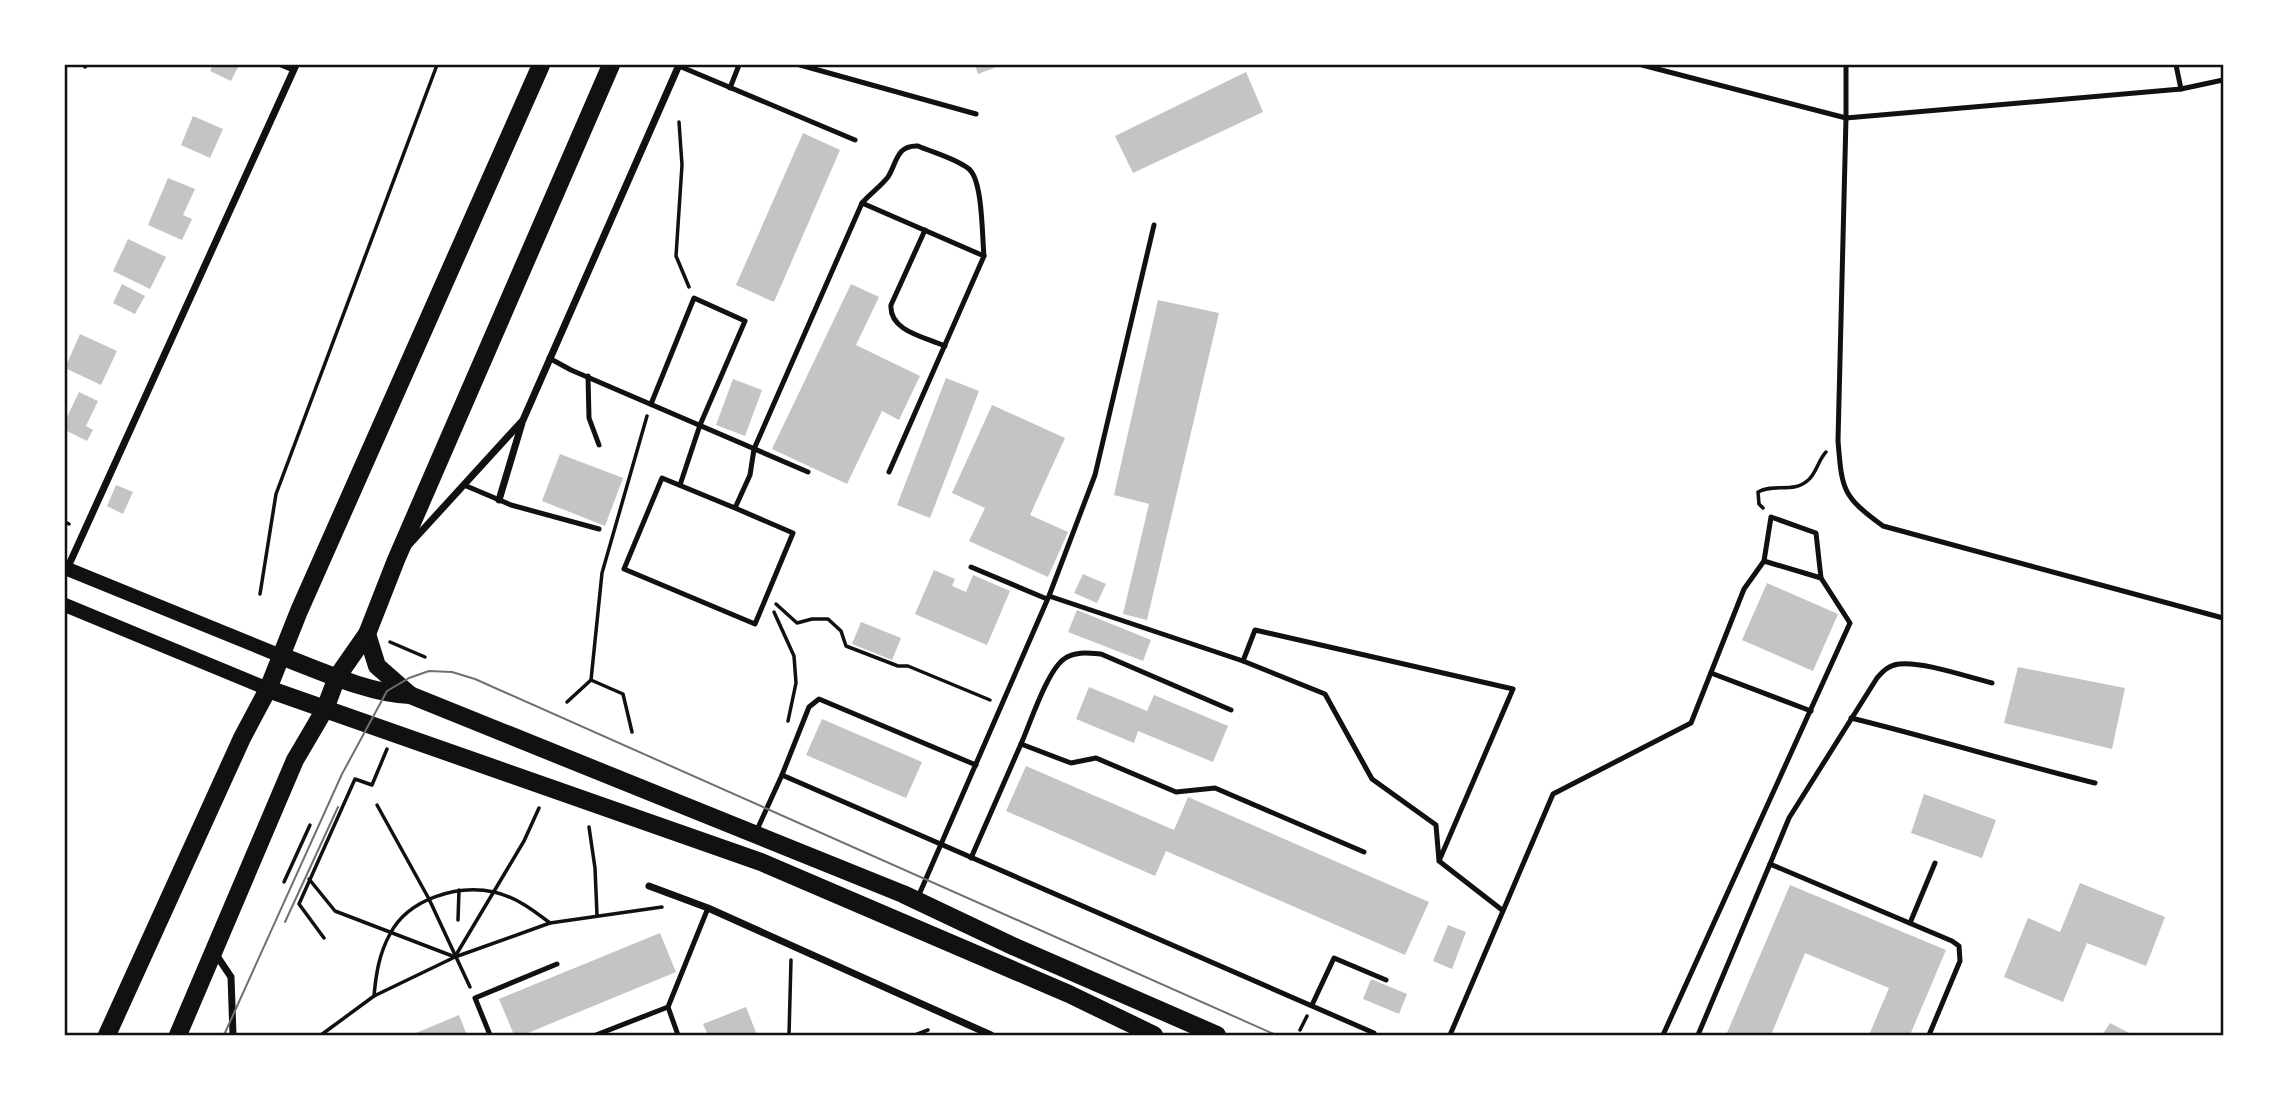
<svg xmlns="http://www.w3.org/2000/svg" width="2288" height="1100" font-family="'Open Sans',sans-serif">
	<rect width="100%" height="100%" fill="#fff"/>
	<g fill="#c4c4c4">
		<polygon points="213,65 239,65 231,81 210,71"/>
		<polygon points="975,65 1002,65 978,74"/>
		<polygon points="1246,72 1263,112 1133,173 1115,136"/>
		<polygon points="193,116 223,129 210,158 181,145"/>
		<polygon points="803,133 840,150 774,302 736,285"/>
		<polygon points="168,178 195,189 183,215 192,219 182,240 148,225"/>
		<polygon points="128,239 166,257 150,289 113,271"/>
		<polygon points="122,284 145,296 135,314 113,303"/>
		<polygon points="851,284 879,297 856,345 920,376 899,420 882,411 847,484 772,449"/>
		<polygon points="1158,300 1219,313 1147,620 1123,614 1149,504 1114,495"/>
		<polygon points="80,334 117,351 101,385 65,368"/>
		<polygon points="946,378 979,391 930,518 897,505"/>
		<polygon points="733,379 762,390 745,436 716,425"/>
		<polygon points="79,392 98,401 86,426 93,430 87,441 65,430 65,421"/>
		<polygon points="992,405 1065,438 1030,515 1068,532 1048,577 969,541 985,508 952,493"/>
		<polygon points="560,454 623,478 605,526 542,501"/>
		<polygon points="116,485 133,492 123,514 107,506"/>
		<polygon points="934,570 955,579 952,586 966,592 973,575 1010,591 987,645 915,614"/>
		<polygon points="1083,574 1106,584 1097,603 1074,593"/>
		<polygon points="1767,583 1838,614 1813,671 1742,640"/>
		<polygon points="1077,610 1151,640 1143,661 1068,632"/>
		<polygon points="861,622 901,638 892,660 852,644"/>
		<polygon points="2018,667 2125,688 2112,749 2004,723"/>
		<polygon points="1089,687 1147,711 1154,695 1228,726 1213,762 1138,731 1134,743 1076,719"/>
		<polygon points="822,719 922,762 906,798 806,755"/>
		<polygon points="1026,766 1174,830 1188,797 1429,902 1405,955 1166,851 1155,876 1006,811"/>
		<polygon points="1924,794 1996,820 1982,858 1911,833"/>
		<polygon points="2080,883 2165,917 2146,966 2087,943 2063,1002 2004,977 2028,918 2060,932"/>
		<polygon points="1790,885 1946,950 1910,1035 1869,1035 1889,988 1805,953 1771,1035 1726,1035"/>
		<polygon points="1448,925 1466,932 1452,969 1433,961"/>
		<polygon points="660,933 676,972 523,1035 514,1035 499,999"/>
		<polygon points="1371,979 1407,994 1399,1014 1363,999"/>
		<polygon points="746,1007 757,1035 708,1035 703,1024"/>
		<polygon points="459,1015 467,1035 411,1035"/>
		<polygon points="2110,1023 2133,1035 2102,1035"/>
	</g>
	<g fill="none" stroke-linecap="round" stroke-linejoin="round">
		<g stroke="#111" stroke-width="3.5">
			<polyline points="679,122 682,165 676,256 689,287"/>
			<path d="M1763,508l-4,-4 -1,-12c15,-9 36,1 49,-11 9,-6 11,-21 19,-29"/>
			<polyline points="65,522 69,524"/>
			<polyline points="260,594 276,494 437,65"/>
			<polyline points="776,604 797,623 812,619 828,619 841,631 846,646 898,666 908,666 990,700"/>
			<polyline points="774,612 794,656 796,683 788,721"/>
			<polyline points="390,642 425,657"/>
			<polyline points="567,702 591,680"/>
			<polyline points="632,732 623,694 591,680 602,573 647,416"/>
			<polyline points="377,805 429,899 470,987"/>
			<polyline points="589,827 595,868 597,915"/>
			<polyline points="309,879 335,911 455,957"/>
			<polyline points="284,882 310,825"/>
			<polyline points="458,920 459,890"/>
			<polyline points="324,938 299,904 355,779 372,785 387,749"/>
			<polyline points="456,955 524,841 539,808"/>
			<path d="M374,996c2,-22 5,-42 16,-62 18,-35 67,-50 104,-42 22,5 39,18 56,31"/>
			<polyline points="1300,1030 1307,1016"/>
			<polyline points="321,1035 374,996 455,957 550,923 662,907"/>
			<polyline points="789,1035 791,960"/>
			<polyline points="915,1035 928,1030"/>
		</g>
		<g stroke="#111" stroke-width="5">
			<polyline points="281,65 293,70"/>
			<polyline points="800,65 976,114"/>
			<polyline points="1642,65 1846,118 2181,89 2223,80"/>
			<path d="M1846,65v53l-8,323c4,49 4,55 45,85l340,92"/>
			<polyline points="2176,65 2181,89"/>
			<polyline points="85,66 86,65"/>
			<polyline points="679,66 855,140"/>
			<polyline points="730,88 739,65"/>
			<path d="M862,203c8,-9 19,-17 26,-26 9,-14 8,-32 30,-31 16,7 37,12 51,23 14,12 13,68 15,87"/>
			<path d="M925,230l-34,75c-2,26 34,32 54,41"/>
			<polyline points="549,358 571,370 808,472"/>
			<polyline points="588,376 589,418 599,445"/>
			<polyline points="651,404 694,298 745,321 700,425 680,485"/>
			<polyline points="464,485 511,505 599,529"/>
			<polyline points="735,508 793,533 755,624 624,569 662,478 735,508 750,475 754,449 862,203 984,256 889,472"/>
			<polyline points="1764,561 1771,517 1816,533 1821,578"/>
			<polyline points="971,567 1047,599"/>
			<polyline points="1049,596 1243,661"/>
			<polyline points="1711,673 1811,711"/>
			<path d="M1851,718c82,20 162,45 244,65"/>
			<path d="M1021,744c9,-20 26,-73 43,-85 11,-8 25,-6 37,-5l130,56"/>
			<polyline points="782,775 1374,1033"/>
			<polyline points="756,832 782,775 809,707 819,699 976,765"/>
			<polyline points="971,858 1021,744 1071,763 1096,758 1176,792 1215,788 1364,852"/>
			<polyline points="1439,861 1513,689 1255,630 1243,661 1325,694 1372,779 1436,825 1439,861 1502,910"/>
			<path d="M1770,864l19,-46 88,-140c6,-7 12,-13 22,-14 23,-3 69,13 93,19"/>
			<polyline points="918,897 1049,596 1095,475 1154,225"/>
			<polyline points="1910,923 1935,863"/>
			<polyline points="1312,1005 1334,958 1386,980"/>
			<polyline points="668,1007 678,1035"/>
			<polyline points="490,1035 475,998 557,964"/>
			<polyline points="596,1035 668,1007 708,908"/>
			<polyline points="1450,1035 1553,794 1691,723 1744,589 1764,561 1821,578 1850,623 1663,1035"/>
			<polyline points="1698,1035 1770,864 1952,941 1959,946 1960,961 1929,1035"/>
		</g>
		<g stroke="#111" stroke-width="7">
			<polyline points="499,500 522,423"/>
			<polyline points="408,546 523,420 679,65"/>
			<polyline points="67,569 296,65"/>
			<polyline points="649,886 708,908 991,1035"/>
			<polyline points="215,953 231,977 233,1035"/>
		</g>
		<g stroke="#111" stroke-width="14">
			<polyline points="65,568 281,656"/>
			<polyline points="65,605 268,689"/>
		</g>
		<g stroke="#111" stroke-width="18">
			<polyline points="367,634 377,666 410,695"/>
			<path d="M281,656c37,14 89,38 129,39l493,199 112,53 202,88"/>
			<polyline points="268,689 761,862 1069,994 1154,1035"/>
			<polyline points="107,1035 242,738 268,689 299,611 541,65"/>
			<polyline points="178,1035 295,760 325,709 337,677 367,634 396,560 611,65"/>
		</g>
		<g stroke="#707070" stroke-width="2">
			<polyline points="285,922 338,807"/>
			<polyline points="224,1035 342,774 387,691 409,678 429,671 452,672 475,679 1276,1035"/>
		</g>
	</g>
	<rect width="2288" height="1100" fill="none" stroke="#ffffff" stroke-width="133"/>
	<rect x="66" y="66" width="2156" height="968" fill="none" stroke="#111" stroke-width="2.5"/>
</svg>
